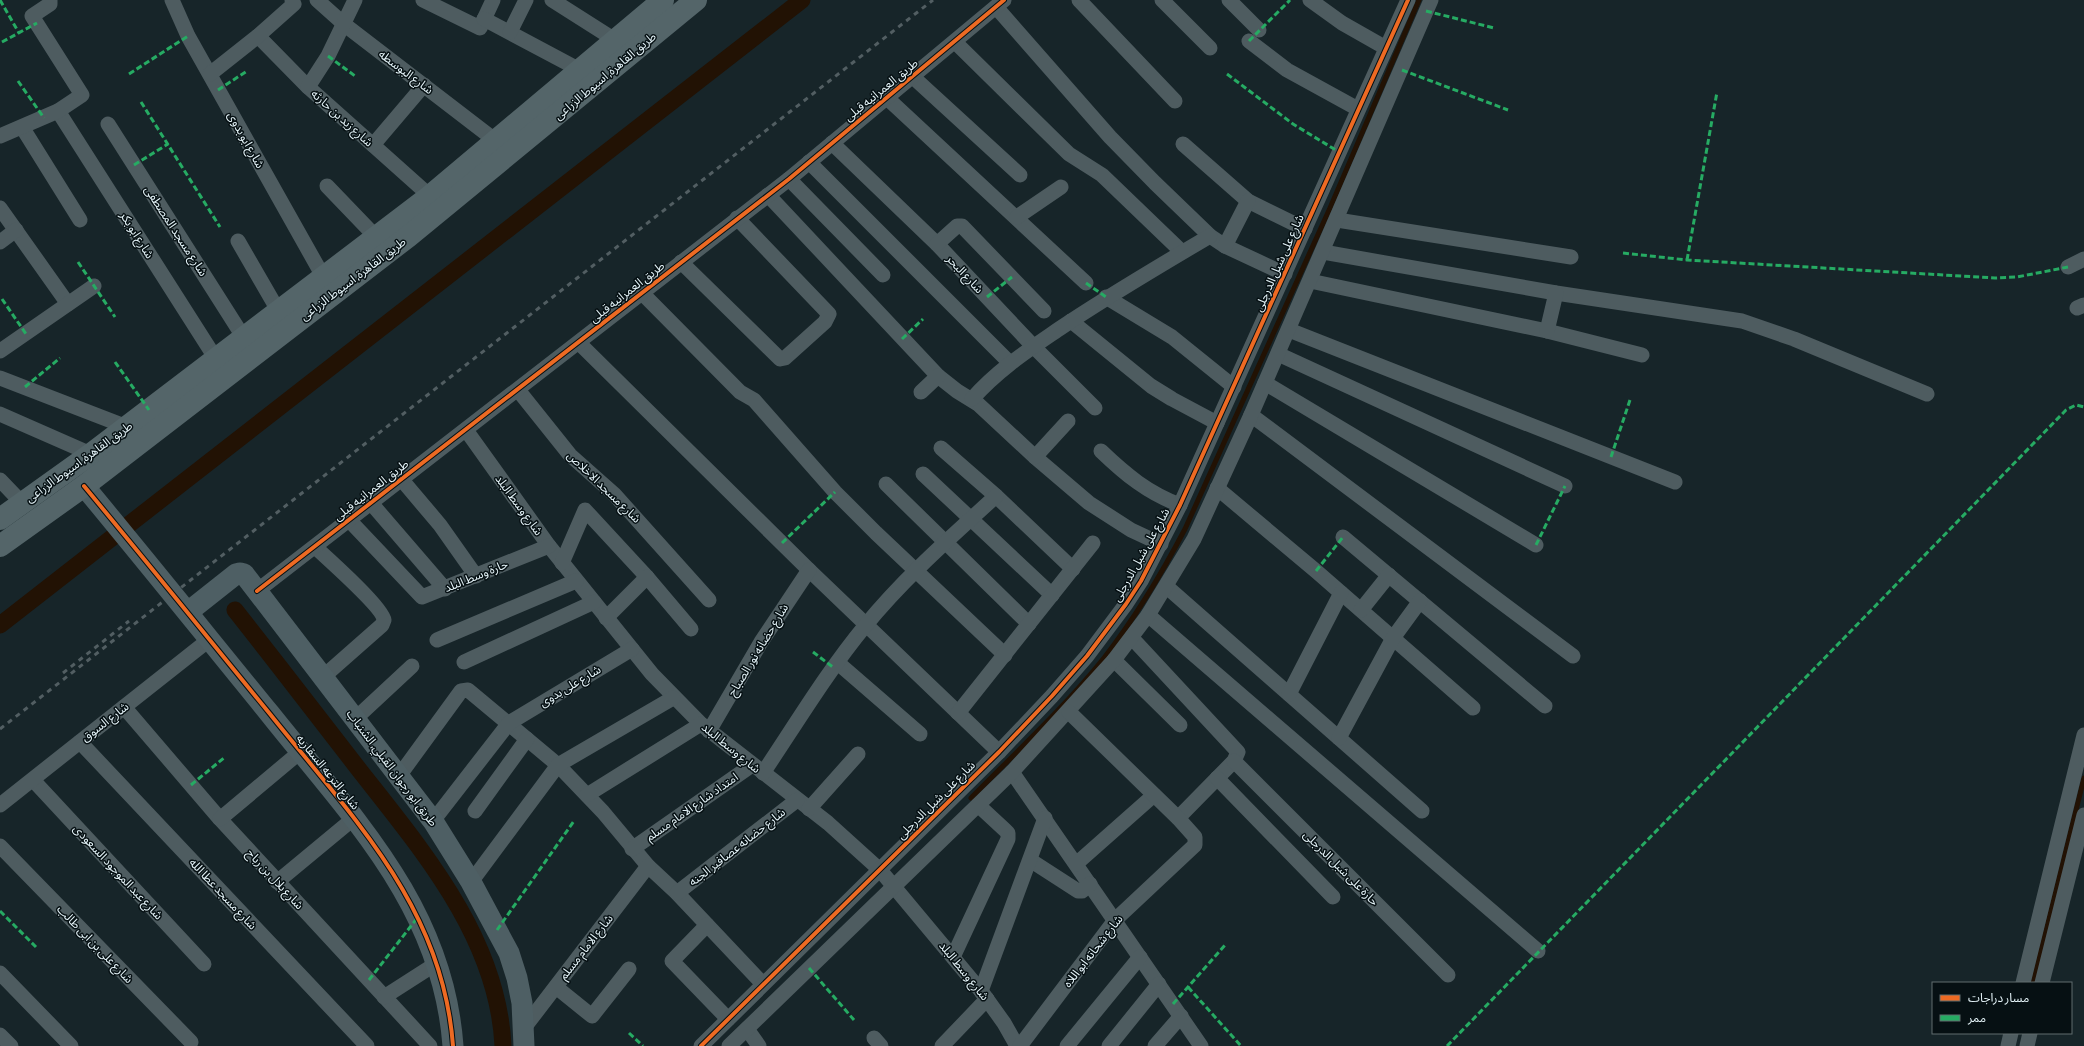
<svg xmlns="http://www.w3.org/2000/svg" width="2084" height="1046" font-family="'Asap Condensed','Noto Sans Arabic',sans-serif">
	<rect width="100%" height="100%" fill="#172529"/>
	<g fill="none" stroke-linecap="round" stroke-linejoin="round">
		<g stroke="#221204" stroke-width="5">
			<path d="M971,798c45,-46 93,-90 133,-140 31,-40 57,-83 81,-129l145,-321 89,-208"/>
			<polyline points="2033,983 2084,778"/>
		</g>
		<g stroke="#221204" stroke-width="17">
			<path d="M235,610c41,52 82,105 122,157 64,82 141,170 146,279"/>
			<polyline points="0,625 802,0"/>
		</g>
		<g stroke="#4e5c60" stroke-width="15">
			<polyline points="172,0 188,36 324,278"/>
			<polyline points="317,0 345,25 496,141"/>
			<polyline points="423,0 480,28 493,0"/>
			<polyline points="552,0 615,40"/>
			<polyline points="1079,0 1175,101"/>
			<polyline points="1162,0 1210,48"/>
			<polyline points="1229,0 1259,30"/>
			<polyline points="1310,0 1342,23 1386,48"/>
			<polyline points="996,7 1110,137 1155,183 1210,236 1225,246 1285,274"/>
			<polyline points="484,19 580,70"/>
			<polyline points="510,32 526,0"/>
			<polyline points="258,36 308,87 430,196"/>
			<polyline points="1249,41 1287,70 1358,109"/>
			<polyline points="955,42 1069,154 1102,175 1182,252"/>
			<polyline points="210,74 258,36 294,4 292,0"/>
			<polyline points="913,77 1020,175"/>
			<polyline points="308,87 328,56 355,0"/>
			<polyline points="887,98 1086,283"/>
			<polyline points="58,111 216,359"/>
			<polyline points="108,124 244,338"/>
			<polyline points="22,127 80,220"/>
			<polyline points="0,136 58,111 82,95 32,16 50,4 50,0"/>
			<polyline points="832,143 937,244 1033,346 1095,408"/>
			<polyline points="1183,144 1248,201 1305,229"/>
			<polyline points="373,145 424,85"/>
			<polyline points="809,162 1009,362"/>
			<polyline points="789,179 883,275"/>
			<polyline points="327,186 376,237"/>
			<polyline points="768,195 938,376 957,391 978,404 1035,457 1089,503 1131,530 1161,544"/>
			<polyline points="0,208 68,304"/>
			<polyline points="1017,217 1061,187"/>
			<polyline points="1337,220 1571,257"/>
			<polyline points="238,241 279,312"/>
			<polyline points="0,242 16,230"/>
			<polyline points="937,244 957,226 962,226 1044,311"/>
			<polyline points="1225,246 1248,201"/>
			<polyline points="1323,252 1556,293 1742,321 1794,339 1927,394"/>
			<polyline points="681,262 780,359 785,358 825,322 829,314 737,218"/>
			<polyline points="2068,267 2084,259"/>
			<polyline points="1310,281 1547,331 1642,355"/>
			<polyline points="642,293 740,392 754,400 835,492 876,533 1005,655"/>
			<polyline points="1106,297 1172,337 1234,387"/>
			<polyline points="2077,308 2084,305"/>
			<polyline points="1071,321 1151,386 1172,399 1217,423"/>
			<polyline points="1289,330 1675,482"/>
			<polyline points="1547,331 1556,293"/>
			<polyline points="579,343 809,570 999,752"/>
			<polyline points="0,351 94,286"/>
			<polyline points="1278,354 1565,486"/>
			<polyline points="0,378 127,427"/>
			<polyline points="1265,383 1536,545"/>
			<polyline points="518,390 570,455 614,494 709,600"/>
			<polyline points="921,392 938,376"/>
			<path d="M972,399c27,-30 55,-48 87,-70 49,-33 100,-63 151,-93"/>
			<polyline points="0,414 91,454"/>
			<polyline points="1251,415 1573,656"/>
			<polyline points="466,430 549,546 652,674 701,724 828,823 880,870 981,991 1004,1023 1017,1046"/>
			<polyline points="941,448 996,496 1073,569"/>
			<path d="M1101,451c25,24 47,42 79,54"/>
			<polyline points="1035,457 1068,421"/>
			<polyline points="923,474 1052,595"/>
			<polyline points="0,480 22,503"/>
			<polyline points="402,480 440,525 476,576"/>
			<polyline points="886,484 1029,624"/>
			<polyline points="1217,488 1316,571 1473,708"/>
			<polyline points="371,503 445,589"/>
			<polyline points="349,520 422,597 549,546"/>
			<polyline points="1343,537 1545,706"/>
			<path d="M315,547c12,11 68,61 69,73l-2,5 -59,52"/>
			<polyline points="562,563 585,510 647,577 691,629"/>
			<polyline points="1167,587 1422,811"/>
			<polyline points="257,591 789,179 1004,0"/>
			<polyline points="1361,610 1389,575"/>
			<polyline points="1148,615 1538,951"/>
			<polyline points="606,618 647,577"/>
			<polyline points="1132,638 1238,752 1234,761 1178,818"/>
			<polyline points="437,640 576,581"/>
			<polyline points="1114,660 1180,725"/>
			<polyline points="464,662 594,602"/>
			<polyline points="838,663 920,734"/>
			<polyline points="1289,694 1341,593"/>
			<polyline points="124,707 220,819 430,1046"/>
			<polyline points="958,713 1093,543"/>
			<polyline points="355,719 412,666"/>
			<polyline points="709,731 761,642 809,570"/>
			<polyline points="1339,738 1393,638 1420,601"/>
			<polyline points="80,742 367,1046"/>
			<polyline points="1234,761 1448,975"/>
			<polyline points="1012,772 1201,1046"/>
			<path d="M763,773c33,-49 64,-101 102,-147 38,-47 86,-89 131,-130"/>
			<polyline points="399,776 461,691 468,690 558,765 603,812 648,866 677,893 763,984"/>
			<polyline points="1217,778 1333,897"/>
			<polyline points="33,780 204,964"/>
			<polyline points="587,795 701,724"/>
			<polyline points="0,805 210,639"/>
			<polyline points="809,809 858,754"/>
			<polyline points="475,811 527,739"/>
			<polyline points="220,819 300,752"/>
			<polyline points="433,821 509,723 632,649"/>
			<polyline points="0,846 191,1042"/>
			<polyline points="632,849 752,765"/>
			<polyline points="1030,860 1078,891 1082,891 1090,884"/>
			<polyline points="1076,864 1154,795"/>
			<polyline points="277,882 353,819"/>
			<polyline points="471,882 558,765 673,698"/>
			<polyline points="677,893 797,800"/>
			<polyline points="707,925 672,961 728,1019"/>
			<polyline points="953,957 1008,839 1008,833 1005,830 978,805"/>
			<polyline points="0,973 71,1046"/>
			<polyline points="2023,983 2084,735"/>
			<polyline points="2042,983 2084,815"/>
			<polyline points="556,987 592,1016 629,969"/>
			<polyline points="981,991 1045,818"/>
			<polyline points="384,997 437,963"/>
			<polyline points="524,1028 648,866"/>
			<polyline points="747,1029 759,1046"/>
			<polyline points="0,1035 11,1046"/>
			<polyline points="874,1038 881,1046"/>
			<polyline points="701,1046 999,752 1052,696 1087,656 1126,604 1141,581 1180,505 1408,0"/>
			<polyline points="729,1046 1012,772 1114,660 1148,615 1194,539 1251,415 1431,0"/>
			<polyline points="942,1046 987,999"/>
			<polyline points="1020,1046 1115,920 1195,845 1195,837 1178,818 1069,712"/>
			<polyline points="1067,1046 1140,957"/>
			<polyline points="1109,1046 1159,984"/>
			<polyline points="1155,1046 1181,1016"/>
			<polyline points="2008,1046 2011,1033"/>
			<polyline points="2027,1046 2030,1033"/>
		</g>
		<g stroke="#4e5f64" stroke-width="21">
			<path d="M84,486c63,76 124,152 186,228 82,103 173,193 183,332"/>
			<polyline points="188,612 236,574 240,573 244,574 433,821 471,882 509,953 517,978 522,1003 524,1046"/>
		</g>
		<g stroke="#546569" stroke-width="22">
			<polyline points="0,519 91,454 430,196 663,0"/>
			<polyline points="0,546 84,486 409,236 696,0"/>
		</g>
		<g stroke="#525e62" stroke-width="3" stroke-dasharray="5 5" stroke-linecap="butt">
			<polyline points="63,673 129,621"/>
			<polyline points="0,729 933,0"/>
		</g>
		<g stroke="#26ab63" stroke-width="3" stroke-dasharray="6 3" stroke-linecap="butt">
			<polyline points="0,0 19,33"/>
			<polyline points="1426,11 1494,28"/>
			<polyline points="1249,41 1290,0"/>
			<polyline points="2,42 37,23"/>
			<polyline points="328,56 355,76"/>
			<polyline points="1402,70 1508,110"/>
			<polyline points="129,74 188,36"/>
			<polyline points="1227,74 1293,124 1339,152"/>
			<polyline points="18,81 44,118"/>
			<polyline points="218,90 247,71"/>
			<polyline points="141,102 220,227"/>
			<polyline points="134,165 168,144"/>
			<polyline points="1623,253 1687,260 1995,278 2017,277 2068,267"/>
			<polyline points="1687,260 1717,92"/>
			<polyline points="78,262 115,317"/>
			<polyline points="1086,283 1106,297"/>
			<polyline points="987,297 1012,277"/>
			<polyline points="2,299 26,334"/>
			<polyline points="902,339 923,319"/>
			<polyline points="115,362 149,410"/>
			<polyline points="25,387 60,358"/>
			<polyline points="1611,457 1630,400"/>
			<polyline points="782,543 835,492"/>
			<polyline points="1536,545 1565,486"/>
			<polyline points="1316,571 1343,537"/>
			<polyline points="813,652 834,668"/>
			<polyline points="191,785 225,757"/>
			<polyline points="0,911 36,947"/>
			<polyline points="497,930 574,821"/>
			<polyline points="809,968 854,1020"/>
			<polyline points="369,980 418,917"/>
			<polyline points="1188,987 1241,1046"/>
			<polyline points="1173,1004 1226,944"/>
			<polyline points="629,1033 643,1046"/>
			<polyline points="1447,1046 2066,410 2076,405 2084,407"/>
		</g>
		<g stroke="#061013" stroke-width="6">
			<g id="cycleway">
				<path d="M84,486c63,76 124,152 186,228 82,103 173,193 183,332"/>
				<polyline points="257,591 789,179 1004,0"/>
				<polyline points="701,1046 999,752 1052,696 1087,656 1126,604 1141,581 1180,505 1408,0"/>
			</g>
		</g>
		<use href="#cycleway" stroke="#ed6a23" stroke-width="4"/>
	</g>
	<g text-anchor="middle" stroke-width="3" stroke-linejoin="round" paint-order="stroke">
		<g font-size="12" fill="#e6f5fa" stroke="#061013">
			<text transform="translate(406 72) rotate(37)" y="4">شارع البوسطه</text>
			<text transform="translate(605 76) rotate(-40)" y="4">طريق القاهرة, اسيوط الزراعى</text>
			<text transform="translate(881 90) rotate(-39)" y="4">طريق العمرانيه قبلى</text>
			<text transform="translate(342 118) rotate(42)" y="4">شارع زيد بن حارثه</text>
			<text transform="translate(246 140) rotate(61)" y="4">شارع ابو بدوى</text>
			<text transform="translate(176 231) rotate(57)" y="4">شارع مسجد المصطفى</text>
			<text transform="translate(137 235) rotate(58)" y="4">شارع ابو بكر</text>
			<text transform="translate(1279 263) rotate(-66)" y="4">شارع على شبل الدرجلى</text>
			<text transform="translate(965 274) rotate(47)" y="4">شارع البحر</text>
			<text transform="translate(353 279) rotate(-37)" y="4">طريق القاهرة, اسيوط الزراعى</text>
			<text transform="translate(627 292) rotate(-38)" y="4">طريق العمرانيه قبلى</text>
			<text transform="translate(79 462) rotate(-36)" y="4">طريق القاهرة, اسيوط الزراعى</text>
			<text transform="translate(604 487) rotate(44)" y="4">شارع مسجد الاخلاص</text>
			<text transform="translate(371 490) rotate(-38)" y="4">طريق العمرانيه قبلى</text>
			<text transform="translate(519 505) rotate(54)" y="4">شارع وسط البلد</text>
			<text transform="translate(1141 555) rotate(-61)" y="4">شارع على شبل الدرجلى</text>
			<text transform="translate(476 576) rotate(-22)" y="4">حارة وسط البلد</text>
			<text transform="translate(758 650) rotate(-59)" y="4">شارع حضانه نور الصباح</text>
			<text transform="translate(570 686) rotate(-31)" y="4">شارع على بدوى</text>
			<text transform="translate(105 722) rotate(-38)" y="4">شارع السوق</text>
			<text transform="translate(731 748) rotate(39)" y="4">شارع وسط البلد</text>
			<text transform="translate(392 768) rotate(53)" y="4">طريق ابو رجوان القبلي, الشنباب</text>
			<text transform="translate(328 772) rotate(51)" y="4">شارع الترعه السقاريه</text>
			<text transform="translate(936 800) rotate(-45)" y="4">شارع على شبل الدرجلى</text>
			<text transform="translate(692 807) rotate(-35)" y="4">امتداد شارع الامام مسلم</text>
			<text transform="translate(737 847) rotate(-38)" y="4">شارع حضانه عصافير الجنه</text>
			<text transform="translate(1341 868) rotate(45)" y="4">حارة على شبل الدرجلى</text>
			<text transform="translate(118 872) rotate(47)" y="4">شارع عبد الموجود السعودى</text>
			<text transform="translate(275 879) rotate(47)" y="4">شارع بلال بن رباح</text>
			<text transform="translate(223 894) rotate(47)" y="4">شارع مسجد عطا الله</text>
			<text transform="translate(95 944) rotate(46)" y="4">شارع على بن ابى طالب</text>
			<text transform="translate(586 947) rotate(-52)" y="4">شارع الامام مسلم</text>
			<text transform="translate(1093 951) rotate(-52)" y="4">شارع شحاته ابو اللاه</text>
			<text transform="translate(964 971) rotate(51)" y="4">شارع وسط البلد</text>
		</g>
	</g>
	<rect x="1932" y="982" width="140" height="52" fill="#061013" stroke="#606c6f"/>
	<rect x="1940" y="995" width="20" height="6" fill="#ed6a23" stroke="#606c6f"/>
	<text x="1968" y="1002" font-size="12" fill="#e6f5fa">مسار دراجات</text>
	<rect x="1940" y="1015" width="20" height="6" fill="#26ab63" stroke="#606c6f"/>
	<text x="1968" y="1022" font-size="12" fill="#e6f5fa">ممر</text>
</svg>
